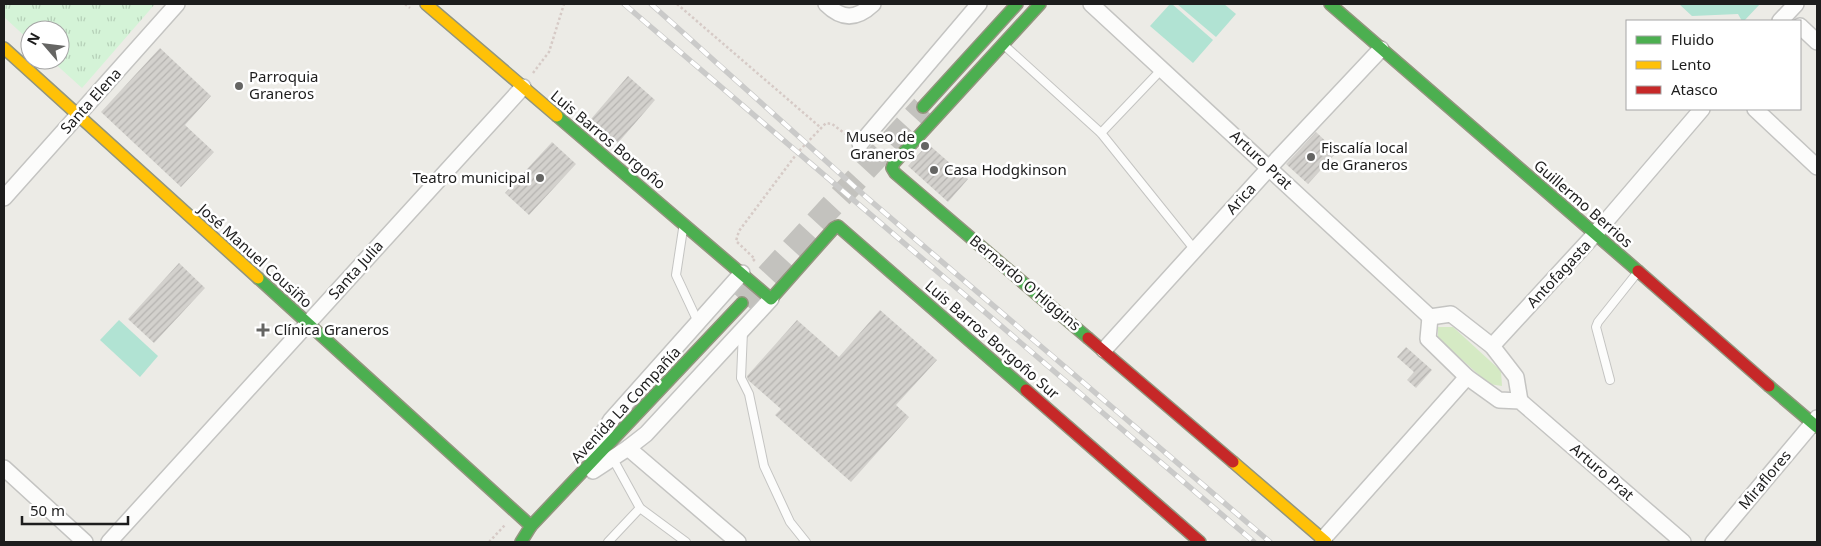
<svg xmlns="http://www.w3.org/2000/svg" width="1821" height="546" font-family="'Noto Sans',sans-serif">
	<defs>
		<pattern id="park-tufts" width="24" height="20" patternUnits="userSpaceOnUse" patternTransform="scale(1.25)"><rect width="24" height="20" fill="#d4f3d7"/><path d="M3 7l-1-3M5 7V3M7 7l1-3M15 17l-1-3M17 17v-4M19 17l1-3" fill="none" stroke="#b6d0b8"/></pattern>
		<pattern id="building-hatch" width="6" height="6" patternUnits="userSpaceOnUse" patternTransform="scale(1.25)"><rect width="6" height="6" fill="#d3d1cd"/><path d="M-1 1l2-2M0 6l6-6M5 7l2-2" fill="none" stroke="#b5b3b0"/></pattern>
	</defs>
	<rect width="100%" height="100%" fill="#ecebe6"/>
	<polygon fill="#d5eac4" points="1438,327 1453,327 1501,371 1502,386 1489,384 1438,338"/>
	<polygon fill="url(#park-tufts)" points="4,4 155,4 82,88 51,60 60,60 60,30 30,30 30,41 4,17"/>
	<g fill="#b1e3d3">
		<polygon points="1170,4 1172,4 1213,40 1193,63 1150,26"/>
		<polygon points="1177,4 1224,4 1236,14 1216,37"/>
		<polygon points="1679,4 1760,4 1744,21 1742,21 1738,14 1692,16"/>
		<polygon points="119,320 158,356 140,377 100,340"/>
	</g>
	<g fill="url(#building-hatch)">
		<polygon points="160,48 211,96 185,125 214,152 181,187 101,112"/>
		<polygon points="628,76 655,100 618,143 591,119"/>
		<polygon points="1316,132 1337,152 1308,184 1286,164"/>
		<polygon points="552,142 576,164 529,215 505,193"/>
		<polygon points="928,144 968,179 948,202 908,166"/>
		<polygon points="179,263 205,288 154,343 128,319"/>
		<polygon points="880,310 937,360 896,405 909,417 851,482 775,415 781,409 748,380 747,376 797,320 839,357"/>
		<polygon points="1406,347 1432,370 1416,388 1407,380 1414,372 1397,357"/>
	</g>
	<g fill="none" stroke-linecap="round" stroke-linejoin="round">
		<polyline stroke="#c3c2be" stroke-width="24" stroke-dasharray="24 12" stroke-linecap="butt" points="743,302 923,107"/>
		<g stroke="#c4c4c2" stroke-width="10">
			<g id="lane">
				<polyline points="1005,46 1101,133 1195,250"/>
				<polyline points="1101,133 1162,69"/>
				<polyline points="683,229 676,275 698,322"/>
				<polyline points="743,331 741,378 749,394 764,466 790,522 806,542"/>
				<polyline points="1610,380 1596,327 1598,322 1637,273"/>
				<polyline points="613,459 640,508 686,542"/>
				<polyline points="608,542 640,508"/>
			</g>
		</g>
		<g stroke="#c4c4c2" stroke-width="18">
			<g id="street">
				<path d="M826,4c16,16 30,16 47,0"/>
				<polyline points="1091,4 1430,317"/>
				<polyline points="1780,21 1796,4"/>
				<polyline points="1800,26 1817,42"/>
				<polyline points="1755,109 1817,167"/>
				<polyline points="860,144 979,4"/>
				<polyline points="4,198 177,4"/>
				<polyline points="1430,317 1428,339 1467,377 1499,400 1520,401 1683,542"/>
				<polyline points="1430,317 1451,314 1492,346 1516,377 1520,401"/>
				<polyline points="1492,346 1595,234 1702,109"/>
				<polyline points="1104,350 1270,167 1381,49"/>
				<polyline points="628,448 738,542"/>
				<polyline points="590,454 611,420 742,273"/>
				<polyline points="4,468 85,542"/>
				<polyline points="593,471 628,448 646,434 771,299"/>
				<polyline points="1323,539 1467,377"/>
				<polyline points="109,542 523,87"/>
				<polyline points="1713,542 1817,418"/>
			</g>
		</g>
		<g stroke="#92957e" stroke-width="14">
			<g id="fast">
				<polyline points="1040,4 894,163 892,168 895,173 1088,338"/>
				<polyline points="1330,4 1638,271"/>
				<polyline points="923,107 1017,4"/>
				<polyline points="557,116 771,299 834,228 838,226 1026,390"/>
				<polyline points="258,278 531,526"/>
				<polyline points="1769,386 1817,427"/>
				<polyline points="521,542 531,526 742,303"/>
			</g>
		</g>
		<g stroke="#92957e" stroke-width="14">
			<g id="slow">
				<polyline points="426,4 557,116"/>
				<polyline points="4,48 258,278"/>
				<polyline points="1233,462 1326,542"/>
			</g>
		</g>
		<g stroke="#92957e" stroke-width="14">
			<g id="jam">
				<polyline points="1638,271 1769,386"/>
				<polyline points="1088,338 1233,462"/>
				<polyline points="1026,390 1200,542"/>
			</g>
		</g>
		<g stroke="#d6cac6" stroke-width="2.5" stroke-dasharray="2.5 2.5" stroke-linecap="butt">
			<polyline points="405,4 410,8"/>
			<polyline points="677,4 820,127"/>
			<polyline points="533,73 549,52 564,4"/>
			<polyline points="753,261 755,259 736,241 739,231 798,152 826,123 832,124 848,136"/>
			<polyline points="489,542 505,525"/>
		</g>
		<use href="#lane" stroke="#fcfcfb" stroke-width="8"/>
		<use href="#street" stroke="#fcfcfb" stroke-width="15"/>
		<use href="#fast" stroke="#4caf50" stroke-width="11"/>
		<use href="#slow" stroke="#ffc107" stroke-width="11"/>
		<use href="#jam" stroke="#c62828" stroke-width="11"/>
		<g stroke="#cacac9" stroke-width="5.5">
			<g id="rail">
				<polyline points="624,4 1254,542"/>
				<polyline points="651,4 865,196 1270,542"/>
			</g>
		</g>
		<use href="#rail" stroke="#fff" stroke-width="4" stroke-dasharray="11" stroke-linecap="butt"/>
	</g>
	<g fill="#656563" stroke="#fff" stroke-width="2">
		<circle cx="239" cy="86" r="5"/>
		<circle cx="925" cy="146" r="5"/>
		<circle cx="1311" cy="157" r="5"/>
		<circle cx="934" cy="170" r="5"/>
		<circle cx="540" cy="178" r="5"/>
		<path d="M260.5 322.5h5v5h5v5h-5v5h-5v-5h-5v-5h5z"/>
	</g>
	<g text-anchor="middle" stroke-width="5" stroke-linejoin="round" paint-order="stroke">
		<g font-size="15" fill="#1d1d1d" stroke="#fff" text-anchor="start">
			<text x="249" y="82">Parroquia<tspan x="249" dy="17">Graneros</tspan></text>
			<text x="915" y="142" text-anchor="end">Museo de<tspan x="915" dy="17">Graneros</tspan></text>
			<text x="1321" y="153">Fiscalía local<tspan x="1321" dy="17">de Graneros</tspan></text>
			<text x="944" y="175">Casa Hodgkinson</text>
			<text x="530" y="183" text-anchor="end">Teatro municipal</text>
			<text x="274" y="335">Clínica Graneros</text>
		</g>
		<g font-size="15" fill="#1d1d1d" stroke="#fff">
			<text transform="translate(91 101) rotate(-48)" y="5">Santa Elena</text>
			<text transform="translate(608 140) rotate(40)" y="5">Luis Barros Borgoño</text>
			<text transform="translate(1261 160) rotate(43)" y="5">Arturo Prat</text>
			<text transform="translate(1241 199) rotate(-48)" y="5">Arica</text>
			<text transform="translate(1583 204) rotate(41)" y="5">Guillermo Berrios</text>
			<text transform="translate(255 256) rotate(42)" y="5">José Manuel Cousiño</text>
			<text transform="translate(356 270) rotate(-48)" y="5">Santa Julia</text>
			<text transform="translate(1559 274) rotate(-47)" y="5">Antofagasta</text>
			<text transform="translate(1025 283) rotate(40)" y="5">Bernardo O'Higgins</text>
			<text transform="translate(992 340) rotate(41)" y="5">Luis Barros Borgoño Sur</text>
			<text transform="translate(626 405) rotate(-47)" y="5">Avenida La Compañía</text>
			<text transform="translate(1602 472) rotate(41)" y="5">Arturo Prat</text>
			<text transform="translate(1765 480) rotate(-50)" y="5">Miraflores</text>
		</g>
	</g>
	<rect width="1821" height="546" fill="none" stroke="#1d1d1d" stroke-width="10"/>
	<rect x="1626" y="20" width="175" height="90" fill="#ffffff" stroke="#a5a5a5"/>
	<rect x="1636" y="36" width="25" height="8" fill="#4caf50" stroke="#a5a5a5"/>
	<text x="1671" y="45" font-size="15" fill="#1d1d1d">Fluido</text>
	<rect x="1636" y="61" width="25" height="8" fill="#ffc107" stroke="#a5a5a5"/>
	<text x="1671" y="70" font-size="15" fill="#1d1d1d">Lento</text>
	<rect x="1636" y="86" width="25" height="8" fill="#c62828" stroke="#a5a5a5"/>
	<text x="1671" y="95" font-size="15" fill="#1d1d1d">Atasco</text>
	<g transform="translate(45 45) rotate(298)"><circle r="24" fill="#ffffff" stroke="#a5a5a5"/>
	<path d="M0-4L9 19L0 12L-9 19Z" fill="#656563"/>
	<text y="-8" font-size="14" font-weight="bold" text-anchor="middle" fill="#1d1d1d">N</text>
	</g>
	<path d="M22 516v8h106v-8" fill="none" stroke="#1d1d1d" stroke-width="2.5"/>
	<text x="30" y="516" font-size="15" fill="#1d1d1d" stroke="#ffffff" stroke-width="4" paint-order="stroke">50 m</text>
</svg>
